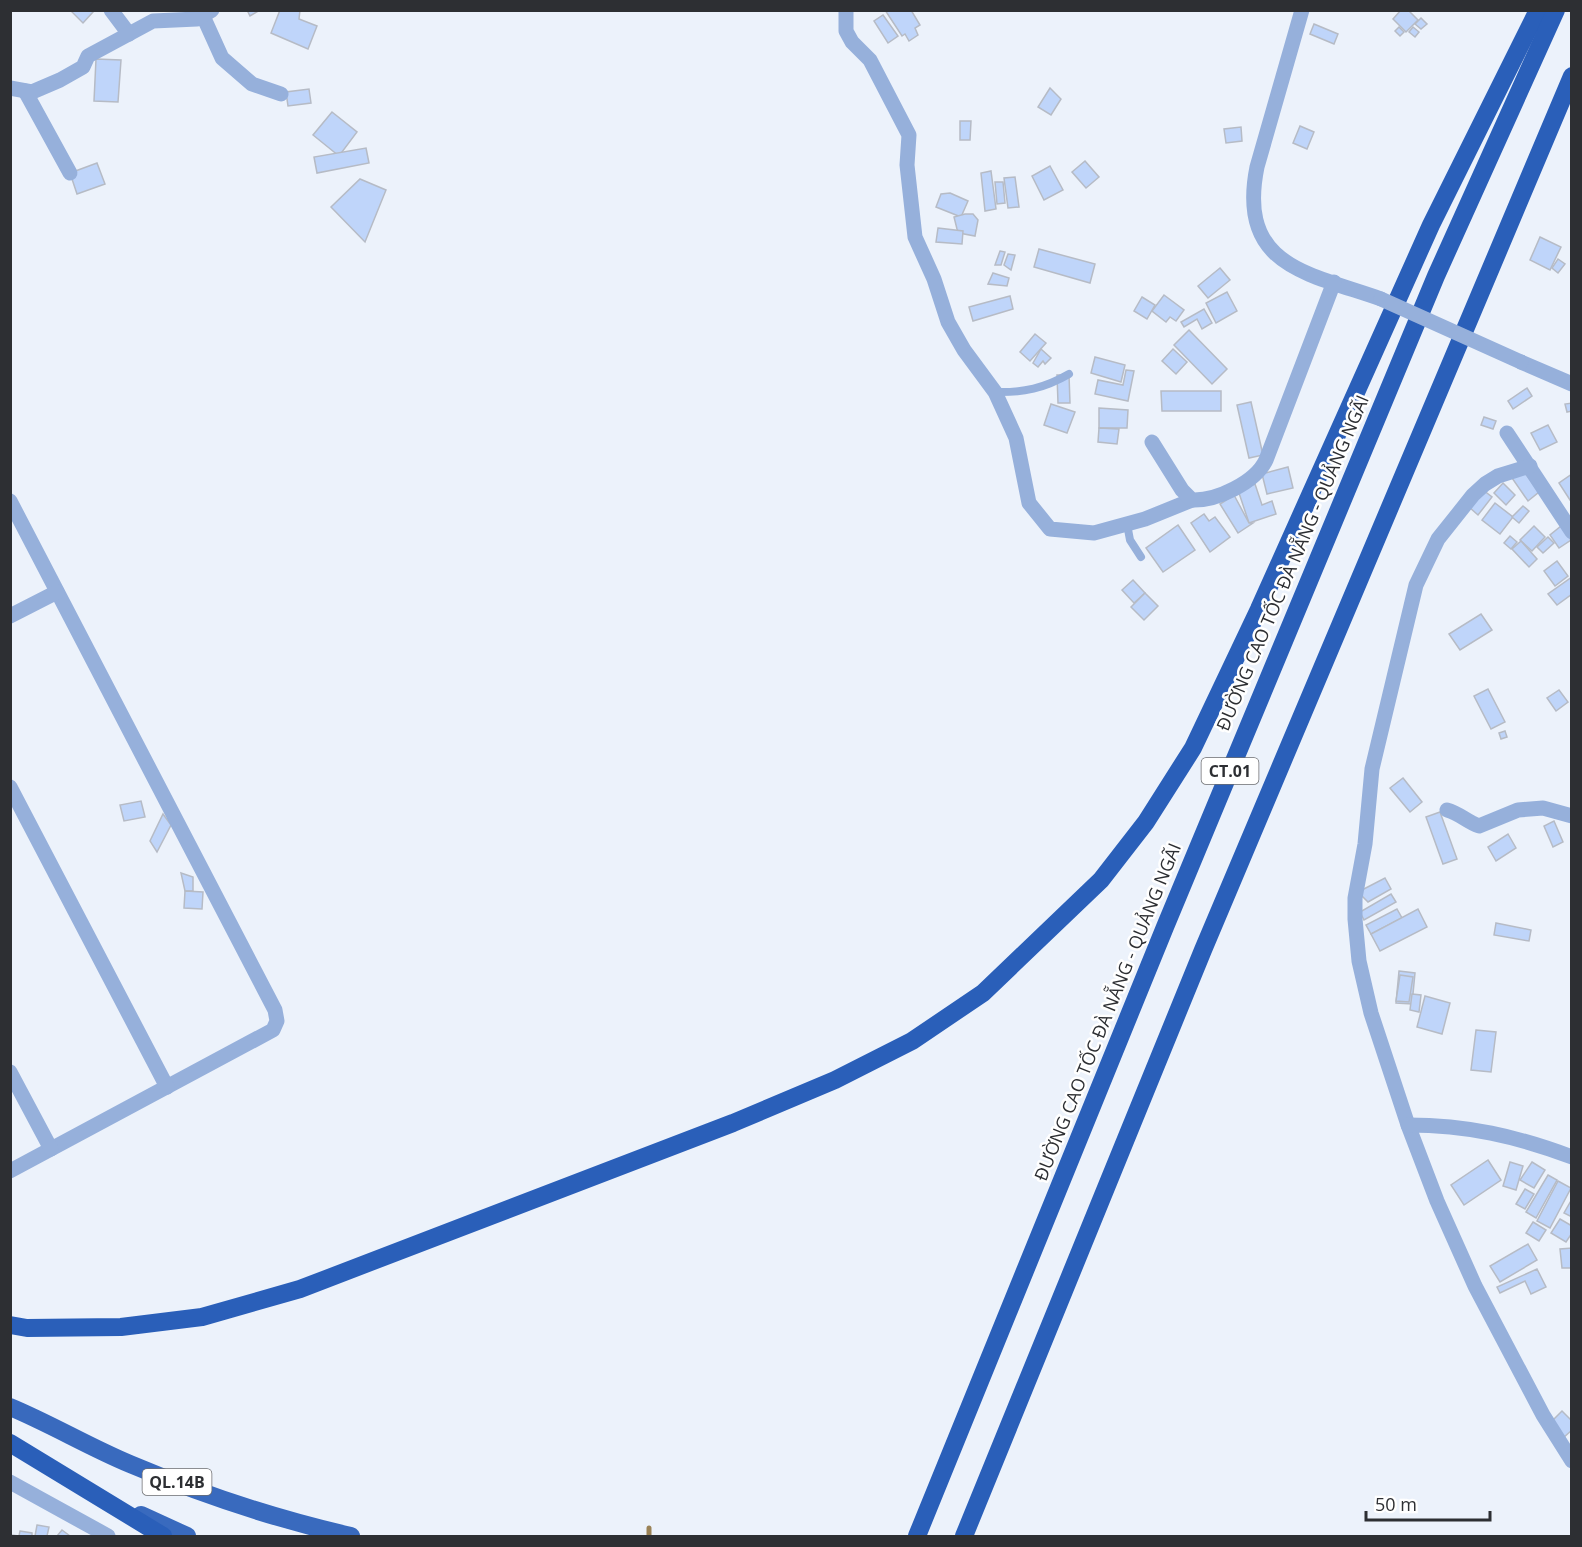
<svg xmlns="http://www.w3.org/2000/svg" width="1582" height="1547" font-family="'Open Sans',sans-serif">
	<rect width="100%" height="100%" fill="#ecf2fb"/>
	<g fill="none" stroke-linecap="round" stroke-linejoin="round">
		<polyline stroke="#9a8256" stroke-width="5" points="649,1536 649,1528"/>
	</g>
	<g fill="#bfd5fa" stroke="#b6bbc5" stroke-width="1.5">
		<polygon points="91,10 93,12 83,23 71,11"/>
		<polygon points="247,10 260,10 250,16"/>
		<polygon points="280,10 300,10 299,19 317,26 308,49 271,33"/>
		<polygon points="885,10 911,10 920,25 915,28 918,35 909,41 905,34 902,36"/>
		<polygon points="1401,10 1408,10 1418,20 1406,32 1393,19"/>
		<polygon points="883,15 898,36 888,43 874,21"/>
		<polygon points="1421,18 1427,24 1421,29 1415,24"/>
		<polygon points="1314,24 1338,34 1334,44 1310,34"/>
		<polygon points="1399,27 1404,32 1400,36 1395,31"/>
		<polygon points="1413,27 1419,32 1415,37 1409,32"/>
		<polygon points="96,59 121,60 118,102 94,101"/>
		<polygon points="1050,88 1061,99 1051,115 1038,107"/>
		<polygon points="309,89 311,103 288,106 286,92"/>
		<polygon points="332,112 357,132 339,156 313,135"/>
		<polygon points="960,121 971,121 970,140 960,140"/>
		<polygon points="1300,126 1314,132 1307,149 1293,143"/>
		<polygon points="1241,127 1242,141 1226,143 1224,129"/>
		<polygon points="366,148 369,163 317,173 314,157"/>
		<polygon points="1085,161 1099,177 1086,188 1072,172"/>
		<polygon points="97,163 105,184 77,194 70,173"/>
		<polygon points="1050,166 1063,190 1044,200 1032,176"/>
		<polygon points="991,171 996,209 985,211 981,173"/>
		<polygon points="1015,177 1019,207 1008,208 1004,178"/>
		<polygon points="360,179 386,190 365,242 331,207"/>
		<polygon points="995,182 1003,182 1005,203 997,204"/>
		<polygon points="950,193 968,201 961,217 936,207 941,194"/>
		<polygon points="965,214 973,214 978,220 975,236 959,233 957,229 954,217"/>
		<polygon points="938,228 963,231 962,244 936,242"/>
		<polygon points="1540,237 1561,247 1550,270 1530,260"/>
		<polygon points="1039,249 1095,264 1090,283 1034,267"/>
		<polygon points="1000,251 1005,252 1001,265 995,265"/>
		<polygon points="1008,254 1015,255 1011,270 1004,265"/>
		<polygon points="1558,259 1565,264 1558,273 1552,268"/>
		<polygon points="1220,268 1230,280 1208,298 1198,286"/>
		<polygon points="993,273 1009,278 1007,286 988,284"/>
		<polygon points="1227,292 1237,311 1216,323 1206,303"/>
		<polygon points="1164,295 1184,310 1176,321 1170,317 1166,322 1152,311"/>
		<polygon points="1010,296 1013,309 973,321 969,307"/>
		<polygon points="1142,297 1155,305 1147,319 1134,311"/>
		<polygon points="1204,309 1212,323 1202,329 1197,319 1184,327 1181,322"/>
		<polygon points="1189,330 1227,369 1212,384 1174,345"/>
		<polygon points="1035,334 1046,343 1030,361 1020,352"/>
		<polygon points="1041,349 1051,358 1045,364 1043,361 1038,367 1033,363"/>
		<polygon points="1173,349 1187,362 1176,374 1162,361"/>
		<polygon points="1095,357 1125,365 1121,382 1091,373"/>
		<polygon points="1126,370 1134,371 1128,401 1095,394 1098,380 1123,385"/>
		<polygon points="1057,375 1069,375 1070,403 1058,403"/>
		<polygon points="1527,388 1532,396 1513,409 1508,401"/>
		<polygon points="1161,391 1221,391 1221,411 1162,411"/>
		<polygon points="1251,402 1263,455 1249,458 1237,405"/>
		<polygon points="1572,403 1572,411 1567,412 1565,404"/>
		<polygon points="1051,404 1075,412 1067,433 1044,425"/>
		<polygon points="1099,408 1128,410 1127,428 1099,428"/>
		<polygon points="1484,417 1496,421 1493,429 1481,425"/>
		<polygon points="1548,425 1557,442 1540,450 1531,433"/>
		<polygon points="1099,428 1119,429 1117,444 1098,442"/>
		<polygon points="1288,467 1293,488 1267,494 1262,474"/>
		<polygon points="1523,470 1539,492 1528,501 1512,478"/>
		<polygon points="1572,474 1572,499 1570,500 1559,483"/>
		<polygon points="1503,483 1515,495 1506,505 1494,493"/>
		<polygon points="1255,484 1262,505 1272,501 1276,514 1249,523 1238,490"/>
		<polygon points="1483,490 1492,497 1478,515 1469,507"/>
		<polygon points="1234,495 1249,523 1253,523 1238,533 1220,504"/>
		<polygon points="1495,503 1513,517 1500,534 1482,520"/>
		<polygon points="1523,506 1529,511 1519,523 1512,517"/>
		<polygon points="1204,514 1209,521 1215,517 1230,537 1210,552 1191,523"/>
		<polygon points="1178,525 1195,550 1163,572 1146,548"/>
		<polygon points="1534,526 1545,537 1532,551 1520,540"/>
		<polygon points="1561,526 1571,540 1559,548 1550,535"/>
		<polygon points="1510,536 1517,542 1511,549 1504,543"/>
		<polygon points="1548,537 1554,543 1543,553 1537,547"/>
		<polygon points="1521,541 1537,559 1529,567 1512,549"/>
		<polygon points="1557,561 1568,576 1555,586 1544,571"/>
		<polygon points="1572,577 1572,594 1557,605 1548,594"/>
		<polygon points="1133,580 1145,593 1134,603 1122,590"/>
		<polygon points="1145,593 1158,606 1144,620 1131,607"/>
		<polygon points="1481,614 1492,630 1460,650 1449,634"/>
		<polygon points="1488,689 1505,722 1491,729 1474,696"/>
		<polygon points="1559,690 1568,702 1556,711 1547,698"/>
		<polygon points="1505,731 1507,737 1501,739 1499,733"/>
		<polygon points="1403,778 1422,802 1410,812 1390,788"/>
		<polygon points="141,801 145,817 124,821 120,805"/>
		<polygon points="1440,812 1457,859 1443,864 1426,817"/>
		<polygon points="163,814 171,825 157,852 150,841"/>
		<polygon points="1554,821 1563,842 1553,847 1544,826"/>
		<polygon points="1508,834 1516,848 1496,861 1488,847"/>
		<polygon points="181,873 193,877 193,891 185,891"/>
		<polygon points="1385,878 1391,889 1368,902 1358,892"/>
		<polygon points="185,891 203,892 202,909 184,908"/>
		<polygon points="1391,894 1396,902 1364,920 1360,912"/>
		<polygon points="1397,909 1402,918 1371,934 1366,925"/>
		<polygon points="1418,909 1427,927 1380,951 1371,934"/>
		<polygon points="1496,923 1531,930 1529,941 1494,935"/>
		<polygon points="1399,971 1415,973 1412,1004 1396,1003"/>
		<polygon points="1400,975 1413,977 1409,1002 1396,1001"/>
		<polygon points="1412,994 1421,995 1419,1012 1410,1010"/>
		<polygon points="1425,996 1450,1003 1442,1034 1417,1027"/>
		<polygon points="1476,1030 1496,1032 1491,1072 1471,1070"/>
		<polygon points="1488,1160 1501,1180 1464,1205 1451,1185"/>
		<polygon points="1510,1162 1523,1166 1516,1190 1503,1186"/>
		<polygon points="1532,1162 1545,1170 1534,1188 1520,1180"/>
		<polygon points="1548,1175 1557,1180 1536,1218 1526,1212"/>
		<polygon points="1558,1181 1571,1188 1550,1228 1537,1221"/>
		<polygon points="1525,1189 1534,1194 1525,1209 1516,1204"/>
		<polygon points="1572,1199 1572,1217 1564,1213"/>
		<polygon points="1560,1219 1572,1226 1572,1233 1566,1242 1551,1233"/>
		<polygon points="1533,1222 1546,1230 1539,1241 1526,1233"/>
		<polygon points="1528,1244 1537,1260 1500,1282 1490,1266"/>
		<polygon points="1572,1248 1572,1268 1562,1268 1560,1249"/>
		<polygon points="1537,1269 1546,1287 1531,1294 1525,1281 1500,1293 1497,1287"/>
		<polygon points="1562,1411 1572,1421 1572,1430 1563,1438 1549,1424"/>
		<polygon points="37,1525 49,1527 47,1536 35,1536"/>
		<polygon points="62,1530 70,1536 57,1536"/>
		<polygon points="20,1531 32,1533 32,1536 12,1536 12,1535 19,1536"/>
	</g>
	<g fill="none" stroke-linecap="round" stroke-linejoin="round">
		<g stroke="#96b0db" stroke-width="8">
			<path d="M995,392c28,1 50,-4 74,-18"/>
			<polyline points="1127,524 1130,540 1141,557"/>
		</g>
		<g stroke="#96b0db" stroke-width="15">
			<polyline points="111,10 129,34"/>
			<polyline points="846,10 846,31 852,42 870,60 909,135 907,165 915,237 934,279 948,322 964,350 995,392 1016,438 1029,503 1050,529 1094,533 1145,519 1192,500"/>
			<path d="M1302,10l-45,157c-20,99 50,106 124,132"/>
			<polyline points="203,16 222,58 252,84 281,94"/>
			<polyline points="10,88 32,92 60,80 83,67 88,56 153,21 197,19 212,10"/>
			<polyline points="25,91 70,173"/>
			<polyline points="1521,362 1572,384"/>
			<polyline points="1507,433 1572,532"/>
			<path d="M1152,442l30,48 10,10c24,1 63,-17 74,-40l68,-178"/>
			<polyline points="1530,466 1498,476 1485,484 1473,495 1438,539 1416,585 1372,769 1365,844 1355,898 1355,919 1359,961 1371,1013 1408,1125 1437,1201 1475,1286 1543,1415 1572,1461"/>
			<polyline points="10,501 275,1010 277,1021 273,1030 10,1171"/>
			<polyline points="10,616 57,592"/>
			<polyline points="10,787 167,1087"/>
			<path d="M1447,810c12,3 20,12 32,16l39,-16 25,-2 29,8"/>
			<polyline points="10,1072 51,1149"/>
			<path d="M1408,1125c59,0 108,11 164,32"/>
			<polyline points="10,1482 108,1536"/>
		</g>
		<g stroke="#396abe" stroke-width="18">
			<path d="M10,1407c41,17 79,40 120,57 71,30 146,55 221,72"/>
			<polyline points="141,1515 187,1536"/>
		</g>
		<g stroke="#2a5fb9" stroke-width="18">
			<polyline points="10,1325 27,1328 121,1327 202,1317 300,1289 733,1123 835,1080 912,1041 983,993 1101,880 1146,822 1193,748 1259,609 1431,225 1538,10"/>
			<polyline points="10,1443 163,1536"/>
			<polyline points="917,1536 1165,927 1436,276 1556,10"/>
			<polyline points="964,1536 1203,950 1572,76"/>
		</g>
		<polyline stroke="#96b0db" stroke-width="15" points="1381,299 1521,362"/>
	</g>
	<g text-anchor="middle" stroke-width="5" stroke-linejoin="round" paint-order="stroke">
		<g fill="#fff" stroke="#6c6d70" stroke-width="1.5">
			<rect x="1201.5" y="758" width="57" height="26" rx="4.5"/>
			<rect x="142.5" y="1469" width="69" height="26" rx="4.5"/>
		</g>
		<g font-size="16" font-weight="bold" fill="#2d2f33">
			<text x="1230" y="777">CT.01</text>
			<text x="177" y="1488">QL.14B</text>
		</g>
		<g font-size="18" fill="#2d2f33" stroke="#fff">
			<text transform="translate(1293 563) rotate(-67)" y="6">ĐƯỜNG CAO TỐC ĐÀ NẴNG - QUẢNG NGÃI</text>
			<text transform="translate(1108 1012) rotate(-68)" y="6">ĐƯỜNG CAO TỐC ĐÀ NẴNG - QUẢNG NGÃI</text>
		</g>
	</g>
	<rect width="1582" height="1547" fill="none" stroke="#2d2f33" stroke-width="24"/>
	<path d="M1366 1511v9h124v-9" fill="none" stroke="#2d2f33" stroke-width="3"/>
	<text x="1375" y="1511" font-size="18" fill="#2d2f33" stroke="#ffffff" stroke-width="4.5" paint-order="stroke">50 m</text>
</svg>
